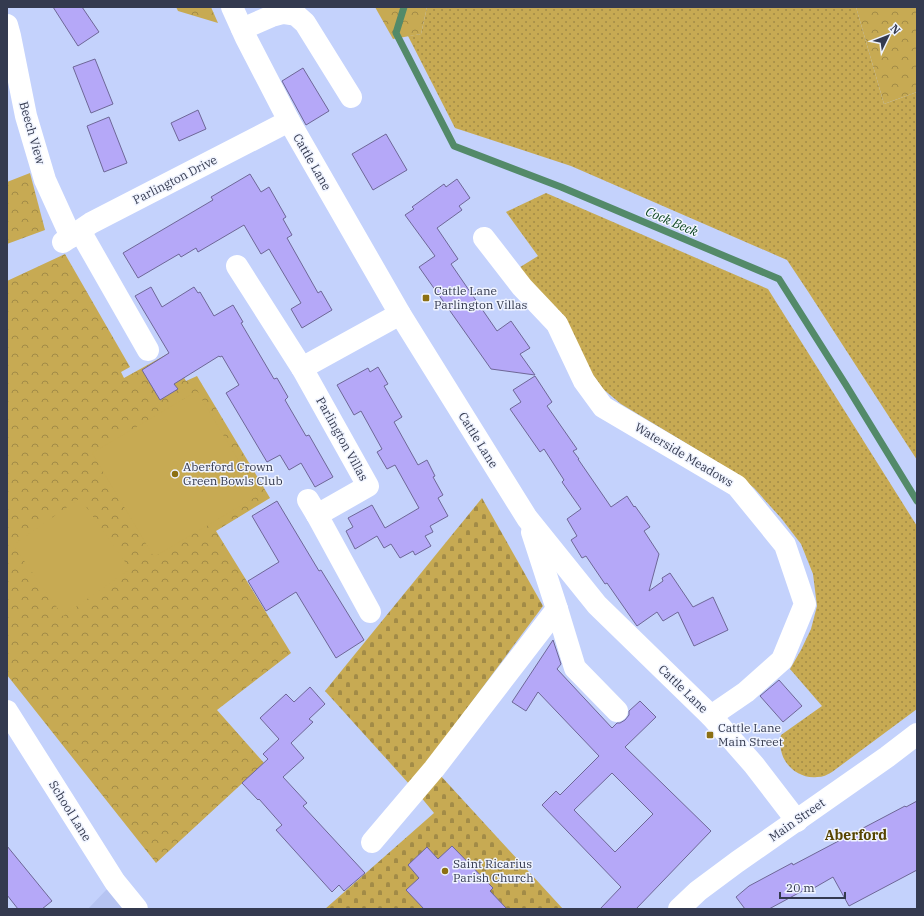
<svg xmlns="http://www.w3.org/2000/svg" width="924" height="916" font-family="'IBM Plex Serif',serif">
	<defs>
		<pattern id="grass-dots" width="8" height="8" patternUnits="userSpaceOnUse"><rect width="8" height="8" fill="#c7aa53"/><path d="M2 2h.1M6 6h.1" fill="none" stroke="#a28b47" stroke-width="1.8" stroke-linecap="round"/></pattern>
		<pattern id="forest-crowns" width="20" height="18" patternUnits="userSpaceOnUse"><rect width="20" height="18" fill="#c7aa53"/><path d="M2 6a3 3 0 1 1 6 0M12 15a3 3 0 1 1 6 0" fill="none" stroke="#a28b47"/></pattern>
		<pattern id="cemetery-stones" width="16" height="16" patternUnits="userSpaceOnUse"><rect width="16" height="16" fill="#c7aa53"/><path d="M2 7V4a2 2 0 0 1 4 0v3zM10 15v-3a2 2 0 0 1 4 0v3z" fill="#a28b47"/></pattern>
	</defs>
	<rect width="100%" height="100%" fill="#c4d2fc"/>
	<polygon fill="#b6c4f2" points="108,888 124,909 88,909"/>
	<g fill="url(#grass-dots)">
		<polygon points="427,7 856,7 884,104 917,92 917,460 809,293 787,260 571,166 455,128 408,36 421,34"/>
		<path d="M546,193l222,96 149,237v183l-85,63c-5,3 -9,5 -15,5 -16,2 -33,-10 -36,-27 -1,-5 -1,-10 0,-15l41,-29 -32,-37 11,-19 10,-21 6,-23 -4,-32 -12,-30 -20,-26 -27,-30 -20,-16 -113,-68 -18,-15 -86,-120 21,-13 -32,-44z"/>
	</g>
	<g fill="url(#forest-crowns)">
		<polygon points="176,7 211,7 218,23 178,11"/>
		<polygon points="375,7 427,7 421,34 393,39"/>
		<polygon points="856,7 917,7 917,92 884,104"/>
		<polygon points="30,173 45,230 7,244 7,182"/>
		<polygon points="65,254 130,367 121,372 124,378 169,353 186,381 197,376 270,498 216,531 291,653 217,710 264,763 156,863 7,675 7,281"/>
	</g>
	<g fill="url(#cemetery-stones)">
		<polygon points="482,498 543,606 410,785 325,691"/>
		<polygon points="440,775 563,909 325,909 434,813 420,796"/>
	</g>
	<g fill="#c7aa53">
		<polygon points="197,391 259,495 154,557 92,453"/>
		<polygon points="80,498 130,569 63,616 13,545"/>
	</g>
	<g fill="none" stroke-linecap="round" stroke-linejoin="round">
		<polyline stroke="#538a69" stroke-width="7" points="404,7 396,33 454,146 561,187 779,279 846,385 917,501"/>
	</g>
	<g fill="#b5a8f8" stroke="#6e6797" fill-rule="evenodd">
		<polygon points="53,7 82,7 99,32 78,46"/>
		<polygon points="95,59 113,104 91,113 73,67"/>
		<polygon points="303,68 329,111 306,125 282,81"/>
		<polygon points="198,110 206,129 179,141 171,123"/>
		<polygon points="109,117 127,163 104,172 87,126"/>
		<polygon points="386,134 407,170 373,190 352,154"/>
		<polygon points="250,174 261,192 269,187 286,217 283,219 292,235 287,238 318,293 321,291 332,310 302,328 291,309 301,303 269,249 261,254 244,225 198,252 196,248 181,257 179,254 138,278 123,253 213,200 211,197"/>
		<polygon points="457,179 470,198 459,206 462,210 437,228 458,259 451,264 497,331 511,321 530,348 520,354 535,375 491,369 419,267 435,256 405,215 414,209 412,207 444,184 446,187"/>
		<polygon points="151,287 162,307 194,287 198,293 200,292 214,316 233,305 243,322 241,323 274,379 277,378 288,397 285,400 306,436 309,435 333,477 315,487 301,463 289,470 280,455 267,462 226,393 239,385 222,356 220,357 219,356 174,384 178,389 160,400 142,370 169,353 135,296"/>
		<polygon points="378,367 388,384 384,386 402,417 394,422 418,465 427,460 435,476 433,477 443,495 438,498 448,516 430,526 433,532 425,536 431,546 415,555 413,551 400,558 391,544 384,548 377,536 355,549 346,531 353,527 348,518 372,505 385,528 419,508 395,465 387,469 377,452 382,449 361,411 354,415 337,385 368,368 370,372"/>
		<polygon points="535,376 552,402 547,406 577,449 573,451 579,459 578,459 611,507 627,496 634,507 635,506 650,527 644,531 659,554 649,591 663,581 662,578 670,573 693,607 713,597 728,630 694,646 678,612 663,621 657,612 637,626 607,583 605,584 586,556 582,558 571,540 577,536 567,519 581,509 562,482 564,480 544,449 540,452 510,409 521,402 513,390"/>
		<polygon points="277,501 319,571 321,570 364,640 336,658 296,592 266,611 248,581 279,562 252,516"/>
		<path d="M553,640l8,24 -4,5 55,59 5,-5h3l5,-3 4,-5v-4l11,-10 16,16 -31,30 86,84 -75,78h-36l21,-22 -79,-82 14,-14 4,4 39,-39 -61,-64 -12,19 -14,-9zM612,773l41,41 -38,38 -41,-42z"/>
		<polygon points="779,680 802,706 783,722 760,696"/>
		<polygon points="310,687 325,704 309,719 313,722 291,743 304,758 283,777 307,803 303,806 365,873 344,891 339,885 332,892 276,830 282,825 259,799 258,800 242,783 268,759 263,754 279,739 260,718 286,694 294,702"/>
		<polygon points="917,801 917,870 849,906 833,877 807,892 806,889 769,909 745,909 736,897 749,886 792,863 793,865 905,806 906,807"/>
		<polygon points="7,846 52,901 42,909 18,909 7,895"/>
		<polygon points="452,846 493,888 490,891 507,909 424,909 406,890 419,878 408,865 427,847 438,859"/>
	</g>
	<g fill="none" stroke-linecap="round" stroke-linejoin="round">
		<g stroke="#fff" stroke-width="22">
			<polyline points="232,7 246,38 289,121 400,314 527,518 597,605 711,716 754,765 797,821"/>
			<polyline points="7,25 10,36 26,116 45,180 71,237"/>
			<polyline points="242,29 272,16 283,13 296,15 305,23 351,97"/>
			<polyline points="80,231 148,350"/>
			<polyline points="484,238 522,287 557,324 584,381 603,407 737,486 785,545 805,604 782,660 746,692 711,716"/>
			<polyline points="63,242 91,223 289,121"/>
			<polyline points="237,266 302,368 368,486 317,515 308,500"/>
			<polyline points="302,368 400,314"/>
			<polyline points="317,515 370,612"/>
			<polyline points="557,609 575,668 617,711"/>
			<polyline points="7,711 115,882 137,909"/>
			<polyline points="372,842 434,769 557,609 532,532"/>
			<polyline points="679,909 698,891 737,862 887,757 917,734"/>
		</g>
	</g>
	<g fill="#8c7013" stroke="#f0f4ff" stroke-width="1.5">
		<rect x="422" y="294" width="8" height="8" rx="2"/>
		<circle cx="175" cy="474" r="4"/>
		<rect x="706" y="731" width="8" height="8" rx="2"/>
		<circle cx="445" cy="871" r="4"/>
	</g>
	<g text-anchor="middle" stroke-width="3" stroke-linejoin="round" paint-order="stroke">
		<g font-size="12" fill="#343a4f" stroke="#f0f4ff">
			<text transform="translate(32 133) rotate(74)" y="4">Beech View</text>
			<text transform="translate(312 162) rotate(60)" y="4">Cattle Lane</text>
			<text transform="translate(175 180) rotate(-27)" y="4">Parlington Drive</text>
			<text transform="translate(342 439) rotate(61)" y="4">Parlington Villas</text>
			<text transform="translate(478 440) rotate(58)" y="4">Cattle Lane</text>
			<text transform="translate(684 455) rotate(31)" y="4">Waterside Meadows</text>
			<text transform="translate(683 689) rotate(44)" y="4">Cattle Lane</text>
			<text transform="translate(70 811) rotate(58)" y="4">School Lane</text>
			<text transform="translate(797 820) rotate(-35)" y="4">Main Street</text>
		</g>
		<g font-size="12" fill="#343a4f" stroke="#f0f4ff" text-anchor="start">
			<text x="434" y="295">Cattle Lane<tspan x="434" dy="14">Parlington Villas</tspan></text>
			<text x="183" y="471">Aberford Crown<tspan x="183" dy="14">Green Bowls Club</tspan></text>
			<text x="718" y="732">Cattle Lane<tspan x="718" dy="14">Main Street</tspan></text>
			<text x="453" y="868">Saint Ricarius<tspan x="453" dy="14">Parish Church</tspan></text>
		</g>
		<g font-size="13" font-style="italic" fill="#0e4823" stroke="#f0f4ff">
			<text transform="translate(672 221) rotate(23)" y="5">Cock Beck</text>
		</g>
		<g font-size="14" font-weight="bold" fill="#564401" stroke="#f0f4ff">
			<text x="856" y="840">Aberford</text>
		</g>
	</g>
	<rect width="924" height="916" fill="none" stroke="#343a4f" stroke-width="16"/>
	<g transform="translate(888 36) rotate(47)" stroke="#f0f4ff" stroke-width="3" paint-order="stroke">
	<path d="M0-3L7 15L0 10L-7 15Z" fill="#343a4f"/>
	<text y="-6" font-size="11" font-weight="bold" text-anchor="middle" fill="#343a4f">N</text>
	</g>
	<path d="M780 892v6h65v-6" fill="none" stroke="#343a4f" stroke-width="2"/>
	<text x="786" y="892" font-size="12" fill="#343a4f" stroke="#f0f4ff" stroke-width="3" paint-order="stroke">20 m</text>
</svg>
